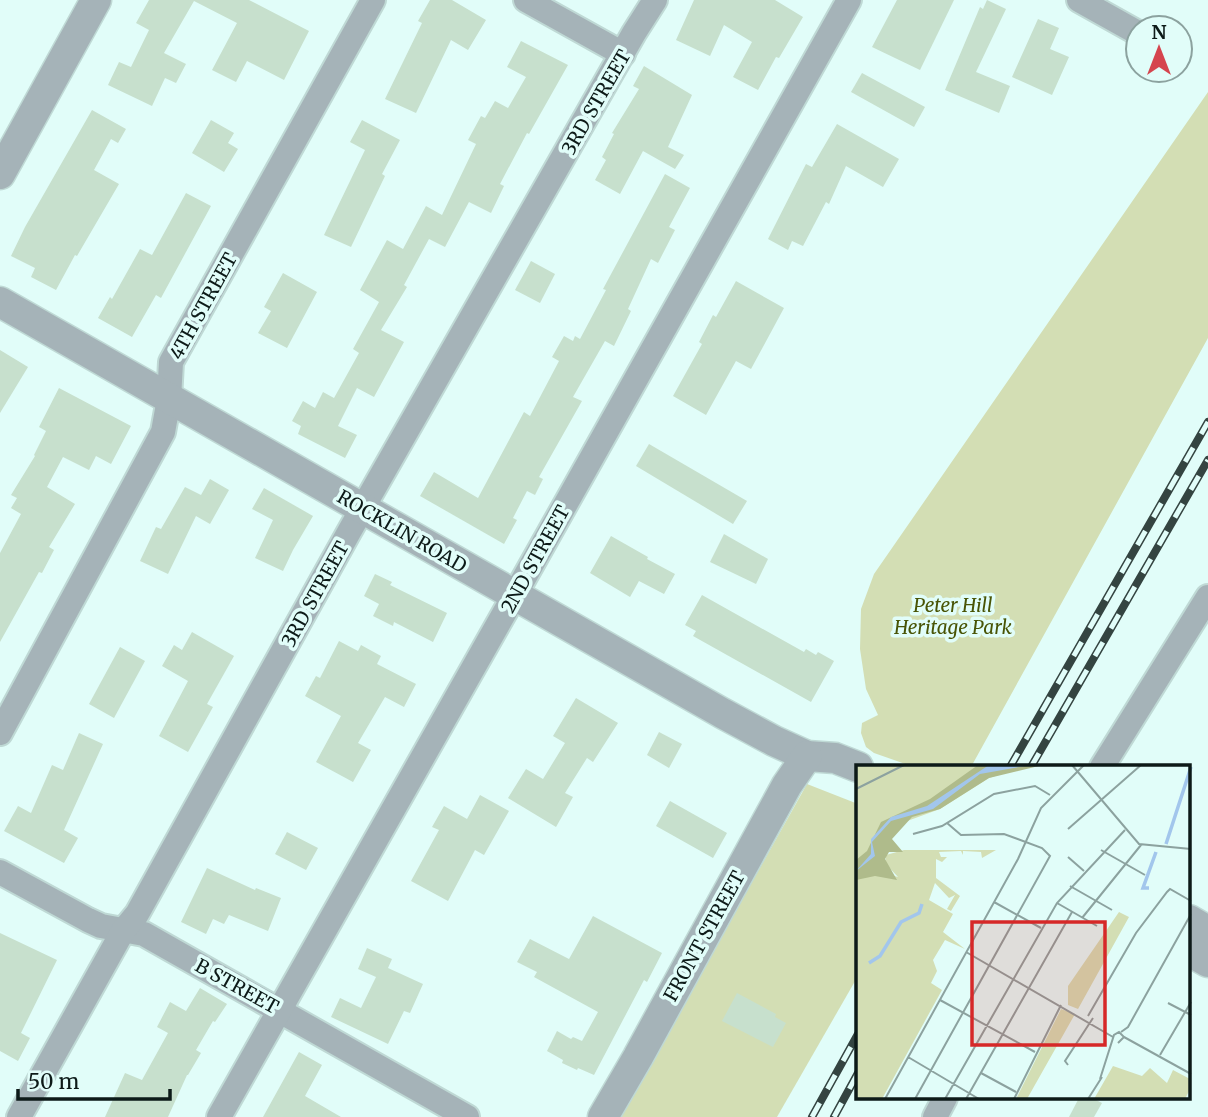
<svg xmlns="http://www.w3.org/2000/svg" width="1208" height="1117" font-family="Merriweather,serif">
	<rect width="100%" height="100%" fill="#e1fdf9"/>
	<g fill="#d3deb4">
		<polygon points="1208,92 1208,338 971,767 914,767 874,753 866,747 861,733 862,723 878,715 866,689 860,649 861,609 874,574"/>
		<polygon points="807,784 858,804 858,976 777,1117 620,1117"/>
	</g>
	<g fill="#c7e0cd">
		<polygon points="149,0 249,0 309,31 284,80 247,61 236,82 212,70 237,23 194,1 164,53 186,64 176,83 165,78 152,106 108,85 119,62 131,67 149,30 136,23"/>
		<polygon points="430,0 452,0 486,20 468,50 451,40 416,113 385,99 422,23 418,21"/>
		<polygon points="694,0 775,0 803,17 779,58 776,57 758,90 733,77 752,42 724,25 710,56 676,40"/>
		<polygon points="897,0 954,0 920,70 872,47"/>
		<polygon points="987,0 1006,9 976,72 1010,86 999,113 945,90 980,7 983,9"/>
		<polygon points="1038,19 1059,28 1050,49 1069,57 1052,95 1012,77"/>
		<polygon points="521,41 568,65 529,134 527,133 500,184 504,186 491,213 469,202 445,247 429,239 404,285 407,287 381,330 404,342 374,397 357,388 338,426 357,435 345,458 298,434 301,426 292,421 303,401 315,408 323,392 334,398 359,353 353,349 379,302 360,290 387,240 403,249 426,206 442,215 476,144 468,140 481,116 485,118 495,101 508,108 526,77 507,67"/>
		<polygon points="644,66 692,95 668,147 684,155 675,169 643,151 620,194 595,180 606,160 602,157 614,134 612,133 639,89 633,86"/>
		<polygon points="862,73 925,107 914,127 851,92"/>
		<polygon points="92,110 126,129 118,143 111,139 94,170 119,184 77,256 75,255 56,290 31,277 35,268 11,256 25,227"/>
		<polygon points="211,120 234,133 228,143 238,149 224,172 192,153"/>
		<polygon points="362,120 400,140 382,174 385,176 351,247 324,235 365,150 350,142"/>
		<polygon points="837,124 899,159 883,187 846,166 829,204 826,202 803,246 792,241 788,250 768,239 806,164 812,167"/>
		<polygon points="665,174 690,188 669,227 675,230 658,263 651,259 628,309 631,311 614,346 605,341 573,397 582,401 539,477 543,479 535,495 527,491 513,518 517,520 504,544 420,496 434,472 478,498 524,412 530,416 559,361 552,357 564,336 573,341 575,336 580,339 606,290 603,289"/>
		<polygon points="186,193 211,206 161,298 156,295 132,337 98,318 110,297 112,299 140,249 152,255"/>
		<polygon points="531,261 555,274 540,303 515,290"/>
		<polygon points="283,273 317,292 287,348 258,333 271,311 264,307"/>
		<polygon points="736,281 784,308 751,369 736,361 706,415 673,396 702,344 699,342 713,315 716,317"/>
		<polygon points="0,350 28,367 0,413"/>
		<polygon points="59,388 131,426 111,464 96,456 89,470 63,457 47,487 75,504 49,547 54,550 42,573 39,572 0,642 0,553 21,514 11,508 17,498 11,495 35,456 34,455 46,431 39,427"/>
		<polygon points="649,444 747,501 733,524 636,466"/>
		<polygon points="210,479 229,490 210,524 196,516 168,574 140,561 156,527 161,529 185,487 201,495"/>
		<polygon points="264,488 313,516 293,550 283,571 255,558 273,520 252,509"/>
		<polygon points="724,534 768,559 756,584 710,562"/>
		<polygon points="611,536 648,557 647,559 675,574 664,594 639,581 630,597 590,573"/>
		<polygon points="375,574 392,582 390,585 447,613 433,642 394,622 393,626 373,616 379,604 364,596"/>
		<polygon points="702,595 804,652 806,649 816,655 818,652 834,661 811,702 693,636 696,631 685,625"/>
		<polygon points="192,632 234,656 207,704 213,707 188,752 159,736 188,681 162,666 174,645 182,650"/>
		<polygon points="339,641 358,651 361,645 381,656 377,664 416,684 404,707 385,697 358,743 371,750 353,782 316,762 341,716 305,696 316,676 320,678"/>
		<polygon points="120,647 145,661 114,718 89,704"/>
		<polygon points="576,698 618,723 593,762 587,758 565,793 573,797 556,827 508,798 526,769 543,779 565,743 553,736"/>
		<polygon points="659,732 682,744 669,768 647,755"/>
		<polygon points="79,733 103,744 64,830 78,838 64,863 4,831 18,806 31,813 52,765 63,770"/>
		<polygon points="480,795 509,811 484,855 475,850 448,901 411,881 439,830 432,827 444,806 467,819"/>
		<polygon points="670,801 727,833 713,858 656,826"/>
		<polygon points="287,832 318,848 306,870 275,854"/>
		<polygon points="207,868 255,890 256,888 281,898 268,931 229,915 224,924 213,919 206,934 181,922"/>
		<polygon points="593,916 662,953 647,982 644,980 594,1075 578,1068 577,1070 562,1063 563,1060 547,1051 557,1031 571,1039 573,1037 582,1041 598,1012 534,977 537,972 517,962 530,939 569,959"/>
		<polygon points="0,933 57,960 21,1033 30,1038 18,1061 0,1051"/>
		<polygon points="367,948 392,959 388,968 423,984 410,1013 404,1011 388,1044 331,1017 340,998 361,1008 376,977 358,969"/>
		<polygon points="200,988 227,1004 215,1022 213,1021 196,1050 201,1053 188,1075 187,1075 168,1117 105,1117 125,1073 142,1080 168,1033 157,1027 170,1002 186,1011"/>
		<polygon points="737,993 776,1014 775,1017 786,1023 773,1047 722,1021"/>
		<polygon points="299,1052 322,1065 305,1096 341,1117 263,1117"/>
		<polygon points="1079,1098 1092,1098 1102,1103 1094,1117 1069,1117"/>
	</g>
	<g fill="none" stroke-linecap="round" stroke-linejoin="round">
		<g stroke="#bfd9d5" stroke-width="28">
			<g id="minor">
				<polyline points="526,0 623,54"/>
				<polyline points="1079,0 1138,33"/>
				<polyline points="0,733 163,432 169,399 171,362 373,0"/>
				<polyline points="1102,767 1208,597"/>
				<polyline points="0,872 88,920 101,926 144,934 467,1117"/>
				<polyline points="19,1117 123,931 137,914 349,532 634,33 655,0"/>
				<polyline points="219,1117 514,596 849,0"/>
				<polyline points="935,1117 945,1098"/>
			</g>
		</g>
		<g stroke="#bfd9d5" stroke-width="33">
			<g id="tertiary">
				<polyline points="0,174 96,0"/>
				<polyline points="0,302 722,713 774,741 807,756 835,758 858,767"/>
				<polyline points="1189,920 1208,931"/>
				<polyline points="1189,951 1208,962"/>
				<polyline points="603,1117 638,1057 787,785 807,756"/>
			</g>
		</g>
		<use href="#minor" stroke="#a5b3b8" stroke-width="24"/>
		<use href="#tertiary" stroke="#a5b3b8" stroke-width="30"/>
		<g stroke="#344441" stroke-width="8">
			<g id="rail">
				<polyline points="1010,767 1208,422"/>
				<polyline points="1031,767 1208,460"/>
				<polyline points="812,1117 858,1034"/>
				<polyline points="834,1117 858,1073"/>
			</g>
		</g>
		<use href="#rail" stroke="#e1fdf9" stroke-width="5" stroke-dasharray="16" stroke-linecap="butt"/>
	</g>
	<g text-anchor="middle" stroke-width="7" stroke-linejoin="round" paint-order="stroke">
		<g font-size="19" fill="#0d1a18" stroke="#e1fdf9">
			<text transform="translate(596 102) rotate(-60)" y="7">3RD STREET</text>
			<text transform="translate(203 306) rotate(-61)" y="7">4TH STREET</text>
			<text transform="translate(402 531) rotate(30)" y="7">ROCKLIN ROAD</text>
			<text transform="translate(535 559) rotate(-61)" y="7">2ND STREET</text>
			<text transform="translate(315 594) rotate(-61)" y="7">3RD STREET</text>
			<text transform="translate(704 936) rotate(-61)" y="7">FRONT STREET</text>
			<text transform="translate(237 986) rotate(29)" y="7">B STREET</text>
		</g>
		<g font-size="19" font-style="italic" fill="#485405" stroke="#e1fdf9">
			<text x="953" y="612">Peter Hill<tspan x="953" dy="22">Heritage Park</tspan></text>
		</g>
	</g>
	<g transform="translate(856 765)">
		<rect width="334" height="334" fill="#e1fdf9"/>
		<path d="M0,0h175l-42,13 -49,31 -41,15 -43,44zM48,85h92l-14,8 -1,-6 -18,-1v4l-2,-4 -22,1 2,5h6l-5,5 -6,-3v19l24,18 -9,15 -4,-2 8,-14 -6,3 -14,-15 -6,17 24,14 -10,18 22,17 -20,-9 -12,20 4,11 -6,12 11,7 -60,109h-26v-222l11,-9 31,9 -13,-14 1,-8zM263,147l10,5 -51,92 -10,-4v-19zM205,244l14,5 -48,85h-11zM257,301l29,10 8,-8 17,15 6,-13 17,9v10l-5,10h-91z" fill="#d3deb4"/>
		<path d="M122,0h65l-54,13 -49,31 -28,8 -20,22 11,13h-14l-4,7 12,21 -22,-4 -19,4v-20l11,-9 14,-29 49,-23z" fill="#afbb8b"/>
		<path d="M133,0h41l-50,9 -47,35 -42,12 -19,21 3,14 -19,15 15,-17v-15l20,-22 36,-11z" fill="#a2c6ec"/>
		<path fill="none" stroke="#a2c6ec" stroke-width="3.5" d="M310,79l25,-77M293,123h-6l13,-36M13,198l11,-7 21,-34 18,-9 3,-9"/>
		<path fill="none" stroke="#8ca29f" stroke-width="2" d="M216,0l67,79 52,5M0,24l48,-24M212,64l73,-64M57,69l29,-8 52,-32 41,-8 15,9M245,85l44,25M212,92l16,14M214,121l42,24M138,137l47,26M201,138l40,23M226,153l59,-73M110,187l147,85M84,235l95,52M312,238l23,12M232,251l48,-83 31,-41 3,-3 21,12M265,267l7,-5 63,-113M268,272l67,37M304,290l31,-53M52,292l71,42M212,300l-3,-4 28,-43M125,308l35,19M244,314l14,-44 5,-3 5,5 -6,6M29,334l133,-240 23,-51 43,-43M59,334l135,-243 -8,-8 -38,-14 -43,1 -14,-12M89,334l112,-196 68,-73M110,334l106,-187M158,334l47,-94M232,334l14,-22"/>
		<path fill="#d62828" fill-opacity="0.15" stroke="#d62828" stroke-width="3.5" d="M116,157h133v123h-133z"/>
		<rect width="334" height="334" fill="none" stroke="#0d1a18" stroke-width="3.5"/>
	</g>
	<g transform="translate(1159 49)"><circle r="33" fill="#e1fdf9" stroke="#8ca29f" stroke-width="2"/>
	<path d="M0-5L12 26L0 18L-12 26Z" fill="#d5454e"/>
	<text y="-10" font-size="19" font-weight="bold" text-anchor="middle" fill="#0d1a18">N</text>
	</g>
	<path d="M18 1089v10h152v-10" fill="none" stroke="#0d1a18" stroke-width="3.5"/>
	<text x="28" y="1089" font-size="21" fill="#0d1a18" stroke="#e1fdf9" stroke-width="5" paint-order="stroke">50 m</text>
</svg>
